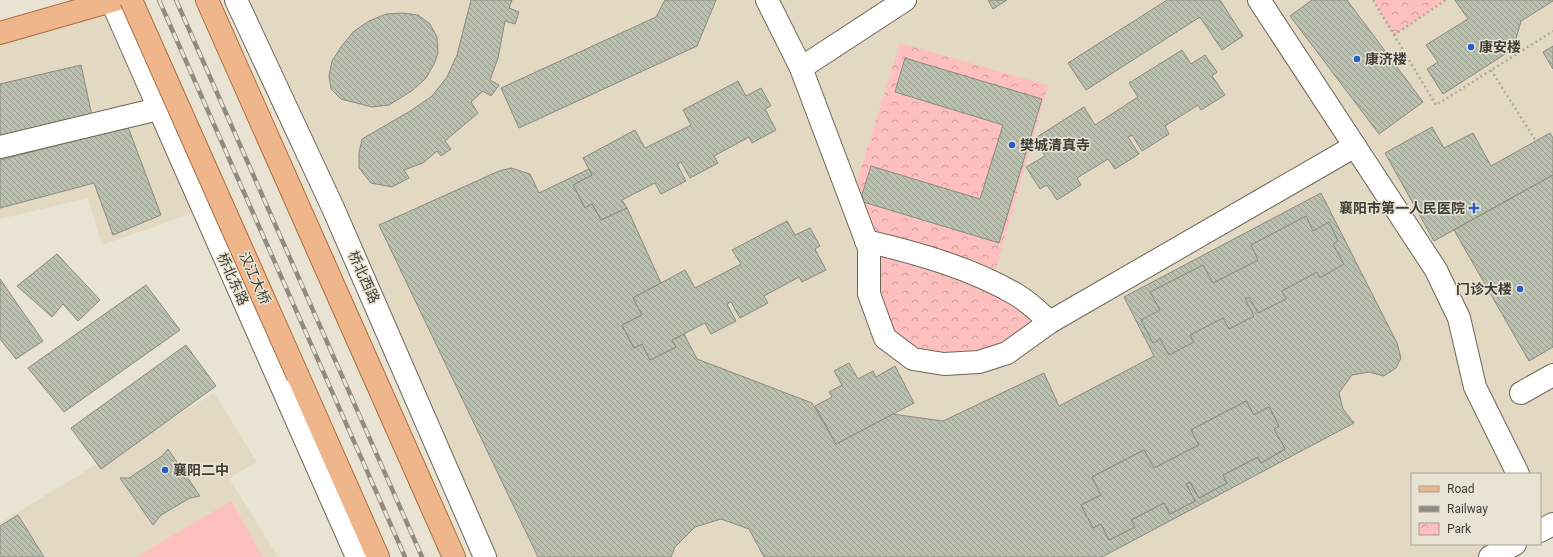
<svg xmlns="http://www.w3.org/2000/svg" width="1553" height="557" font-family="Roboto,'Noto Sans SC',sans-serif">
	<defs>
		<pattern id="park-crowns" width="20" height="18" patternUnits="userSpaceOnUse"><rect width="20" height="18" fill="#fec0bf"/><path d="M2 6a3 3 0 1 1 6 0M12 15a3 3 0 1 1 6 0" fill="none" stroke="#cf9d9c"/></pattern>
		<pattern id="building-back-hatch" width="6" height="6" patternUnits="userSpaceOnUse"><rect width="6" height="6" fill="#bac0b0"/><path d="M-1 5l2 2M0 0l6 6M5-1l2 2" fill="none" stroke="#999d90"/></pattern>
	</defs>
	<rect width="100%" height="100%" fill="#e9e3d3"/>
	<g fill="#e3d9c2">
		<polygon points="235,0 1553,0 1553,526 1540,531 1540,474 1412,474 1412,544 1515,544 1490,557 485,557"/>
		<polygon points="99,5 193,213 102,245 88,198 0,219 0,33"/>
		<polygon points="214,393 257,462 229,478 278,557 0,557 0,523"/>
	</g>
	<g fill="url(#park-crowns)">
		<polygon points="1373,0 1446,0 1394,35"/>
		<polygon points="900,43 1048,85 992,283 1050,322 1007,353 944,364 885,338 851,201"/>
	</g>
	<polygon fill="#fec0bf" points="231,501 263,557 137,557 148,550"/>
	<g fill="url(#building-back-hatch)" stroke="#878c7d" fill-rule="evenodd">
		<polygon points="471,0 512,0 509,8 519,12 515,24 505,21 498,58 490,80 499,85 491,96 483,91 471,102 478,113 445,141 451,149 441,156 437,151 423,163 404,170 409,178 392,187 371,183 359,168 359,153 362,139 412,110 432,96 447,77 457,55"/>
		<polygon points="665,0 716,0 697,46 519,128 501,88 656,17"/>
		<polygon points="988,0 1007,0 993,9"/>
		<polygon points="1167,0 1220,0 1243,36 1222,50 1200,17 1086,90 1068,63"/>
		<polygon points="1312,0 1347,0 1423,102 1379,134 1290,16"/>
		<polygon points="1455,0 1553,0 1553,1 1521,21 1513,49 1443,94 1427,69 1438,62 1426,45 1468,19"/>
		<polygon points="403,13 418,15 430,24 437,37 438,53 434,64 426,78 413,90 389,105 372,107 341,99 331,89 329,76 332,61 341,47 353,32 369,21 386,14"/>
		<polygon points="1553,46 1553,69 1543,52"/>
		<polygon points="1182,50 1191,64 1205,55 1217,72 1212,76 1225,95 1201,110 1198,105 1165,126 1169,134 1142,151 1132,135 1128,137 1139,154 1115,169 1108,159 1077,178 1081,185 1057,200 1047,185 1040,189 1026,167 1045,156 1034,139 1084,107 1095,125 1138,97 1129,83"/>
		<polygon points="905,58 1042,99 999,243 860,201 871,166 980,199 1003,125 895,92"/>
		<polygon points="81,65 92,116 0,137 0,84"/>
		<polygon points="738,81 746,96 761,88 771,106 765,109 776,130 752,143 749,137 714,156 718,163 690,178 681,162 677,164 686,181 661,194 655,183 622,200 627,208 601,220 592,204 585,208 573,185 592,175 583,158 635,130 645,148 691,125 683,110"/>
		<polygon points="128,127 161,215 113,235 94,183 0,208 0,160"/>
		<polygon points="1432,127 1444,148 1473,133 1491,166 1550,133 1553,138 1553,175 1434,241 1385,153"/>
		<path d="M511,168l19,6 9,19 50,-24 3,6 -19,10 12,23 7,-4 9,16 26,-12 34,75 -28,15 9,17 -20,10 12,23 8,-4 8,16 26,-13 -4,-7 12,-6 13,25 115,44 24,41 56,-30 51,7 101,-48 15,33 95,-50 -30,-59 197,-104 76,150 4,15 -5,10 -12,8 -15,-4 -17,3 -13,18 4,16 11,14 -252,134h-338l-15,-28 -28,-10 -26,8 -20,20 -4,10h-133l-159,-332 120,-54zM1246,401l8,14 15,-8 10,19 -5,3 11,20 -24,14 -3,-6 -35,18 4,8 -28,15 -9,-16 -4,2 9,17 -25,13 -6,-11 -33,17 4,7 -26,13 -8,-16 -8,4 -12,-23 20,-10 -9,-18 52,-27 10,18 45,-23 -8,-15z"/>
		<polygon points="1553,175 1553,347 1529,361 1454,230"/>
		<polygon points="1306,216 1313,231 1329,222 1338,241 1333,244 1344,264 1320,278 1317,272 1282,291 1286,299 1258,313 1249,297 1245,299 1254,316 1229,329 1223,318 1190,335 1194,342 1169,355 1160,339 1153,343 1141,320 1160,310 1150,292 1203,265 1213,283 1258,260 1251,245"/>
		<polygon points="787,221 795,235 810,228 820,246 815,249 826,270 802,282 799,277 764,296 768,303 740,318 731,302 727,304 736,321 711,334 705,323 672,340 676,347 650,360 642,344 634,348 622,325 642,315 633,298 685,270 695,288 741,264 732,250"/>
		<polygon points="57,254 100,300 78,321 63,304 52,317 17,286"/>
		<polygon points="0,279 43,341 16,359 0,339"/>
		<polygon points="146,285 180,330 64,412 28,368"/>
		<polygon points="186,345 216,386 101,469 71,428"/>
		<polygon points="849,363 858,379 873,371 876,377 895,366 914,403 836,444 815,406 832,397 829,392 842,385 834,371"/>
		<polygon points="1246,401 1254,415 1269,407 1279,426 1274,429 1285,449 1261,463 1258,457 1223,475 1227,483 1199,498 1190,482 1186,484 1195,501 1170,514 1164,503 1131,520 1135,527 1109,540 1101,524 1093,528 1081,505 1101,495 1092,477 1144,450 1154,468 1199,445 1191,430"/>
		<polygon points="168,449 200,496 190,498 161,515 153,525 120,478 129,478 162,456"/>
		<polygon points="18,515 44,557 0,557 0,526"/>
	</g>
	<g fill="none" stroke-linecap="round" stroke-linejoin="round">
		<g stroke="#6b6658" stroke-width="24">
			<g id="minor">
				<polyline points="111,0 357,557"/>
				<polyline points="236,0 333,208 485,557"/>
				<polyline points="767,0 801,68 905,0"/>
				<polyline points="1259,0 1436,270 1459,318 1475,387 1518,474"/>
				<polyline points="801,68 869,248 869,294 885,338 913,359 944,364 979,362 1007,353 1050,322 1355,146"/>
				<polyline points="0,147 158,109"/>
				<path d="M866,241c51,12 105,27 151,54 12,7 23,18 33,27"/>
				<polyline points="1521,393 1553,375"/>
				<polyline points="1540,531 1553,524"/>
				<polyline points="1490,557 1515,544"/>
			</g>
		</g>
		<g stroke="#aa6c3c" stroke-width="24">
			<g id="major">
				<polyline points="207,0 454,557"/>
				<polyline points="0,33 115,0"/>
				<polyline points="298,376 378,557"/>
			</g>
		</g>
		<g stroke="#b0ab9e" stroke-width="2.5" stroke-dasharray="2 3" stroke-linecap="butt">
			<polyline points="1373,0 1436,105 1553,31"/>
			<polyline points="1394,35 1446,0"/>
			<polyline points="1491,70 1536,141"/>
		</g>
		<use href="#minor" stroke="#fff" stroke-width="22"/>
		<use href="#major" stroke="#efb68c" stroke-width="22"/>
		<g stroke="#8f8b80" stroke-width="4.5">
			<g id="rail">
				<polyline points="159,0 405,557"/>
				<polyline points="176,0 422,557"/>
			</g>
		</g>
		<use href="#rail" stroke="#e9e3d3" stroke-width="3" stroke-dasharray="9" stroke-linecap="butt"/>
		<g stroke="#aa6c3c" stroke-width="24" stroke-linecap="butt">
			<polyline id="major-bridge" points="131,0 298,376"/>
		</g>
		<use href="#major-bridge" stroke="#efb68c" stroke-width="22"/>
	</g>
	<g fill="#275cca" stroke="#e9e3d3" stroke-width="1.5">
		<circle cx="1471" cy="47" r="4"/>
		<circle cx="1357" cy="59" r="4"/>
		<circle cx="1012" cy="145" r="4"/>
		<path d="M1472 202h4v4h4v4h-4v4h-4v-4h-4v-4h4z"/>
		<circle cx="1520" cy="289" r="4"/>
		<circle cx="165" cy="470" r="4"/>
	</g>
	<g text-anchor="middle" stroke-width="3" stroke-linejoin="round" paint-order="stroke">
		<g font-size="14" font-weight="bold" fill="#3f3d36" stroke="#e9e3d3" text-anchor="start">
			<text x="1479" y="52">康安楼</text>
			<text x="1365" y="64">康济楼</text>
			<text x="1020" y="150">樊城清真寺</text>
			<text x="1465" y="213" text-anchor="end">襄阳市第一人民医院</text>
			<text x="1512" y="294" text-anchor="end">门诊大楼</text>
			<text x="173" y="475">襄阳二中</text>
		</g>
		<g font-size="14" fill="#3f3d36" stroke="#e9e3d3">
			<text transform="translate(364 277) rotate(66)" y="5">桥北西路</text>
			<text transform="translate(255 278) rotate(66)" y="5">汉江大桥</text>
			<text transform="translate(233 279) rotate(66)" y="5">桥北东路</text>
		</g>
	</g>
	<rect x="1411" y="473" width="130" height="72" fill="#e9e3d3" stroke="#a5a194"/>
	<rect x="1419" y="486" width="20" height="6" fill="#efb68c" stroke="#a5a194"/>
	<text x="1447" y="493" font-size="12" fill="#3f3d36">Road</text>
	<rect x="1419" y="506" width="20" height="6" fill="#8f8b80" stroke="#a5a194"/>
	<text x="1447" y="513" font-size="12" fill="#3f3d36">Railway</text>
	<rect x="1419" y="523" width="20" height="12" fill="url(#park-crowns)" stroke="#a5a194"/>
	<text x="1447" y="533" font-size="12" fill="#3f3d36">Park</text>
</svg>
